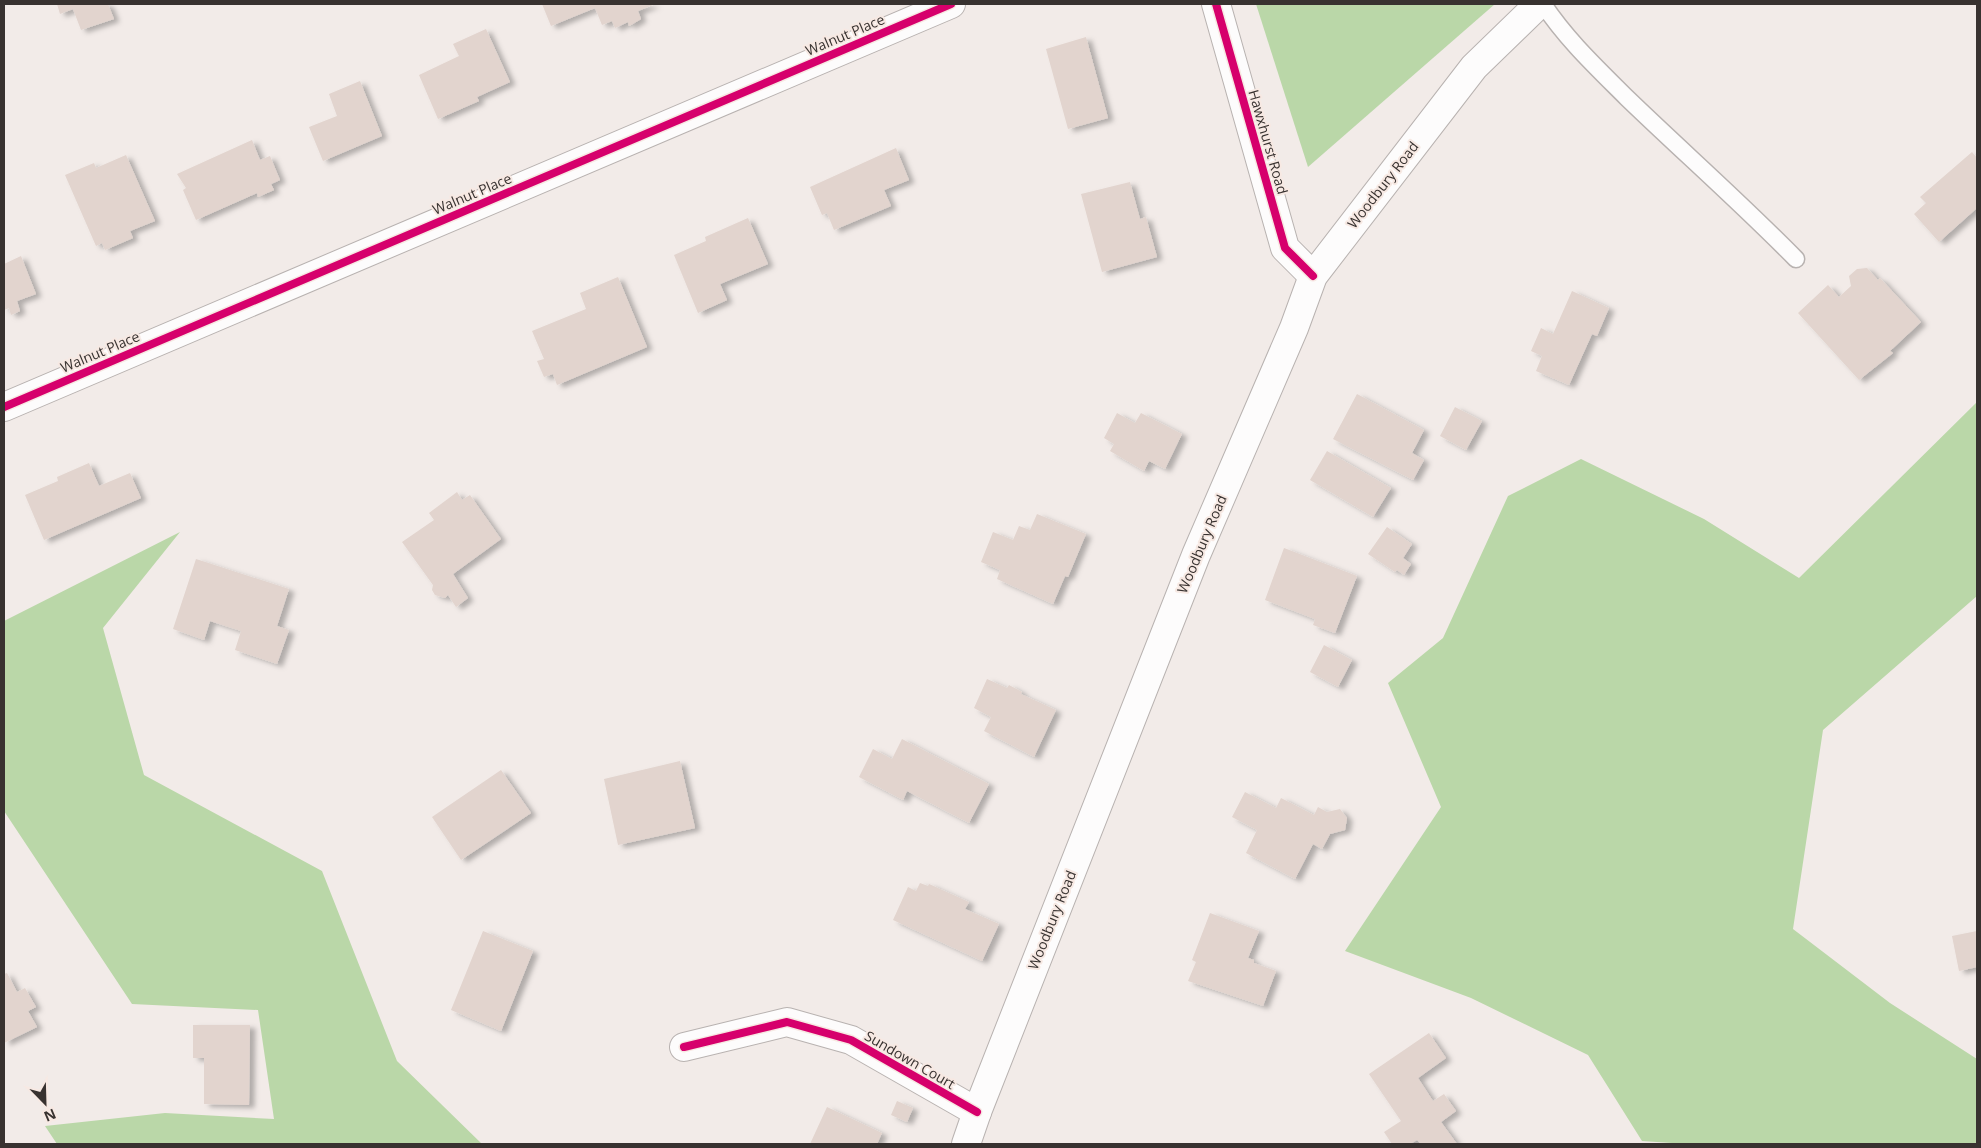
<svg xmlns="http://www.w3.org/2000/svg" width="1981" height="1148" font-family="'Open Sans',sans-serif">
	<defs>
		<filter id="shadow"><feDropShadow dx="5.5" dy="3" stdDeviation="2.5" flood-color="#0004"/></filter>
	</defs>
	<rect width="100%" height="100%" fill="#f2ebe8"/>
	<g fill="#bad7a8">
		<polygon points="1256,4 1495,4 1308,167"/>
		<polygon points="1977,402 1977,596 1823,730 1793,929 1890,1003 1977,1059 1977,1144 1687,1144 1642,1141 1588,1055 1471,998 1345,951 1441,807 1388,683 1443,638 1508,496 1581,459 1704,519 1799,578"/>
		<polygon points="180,532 103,628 144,775 322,871 397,1061 482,1144 57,1144 45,1126 165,1113 274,1119 258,1010 132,1004 4,811 4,621"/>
	</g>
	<g fill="#e2d4ce" filter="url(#shadow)">
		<polygon points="57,4 108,4 114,19 81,30 73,9 60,14"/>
		<polygon points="542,4 655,4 638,11 641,19 631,25 629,26 628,22 615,28 612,21 602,25 595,8 551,26"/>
		<polygon points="486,29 510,82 477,97 479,101 438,119 419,75 459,56 453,44"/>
		<polygon points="1086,37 1108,118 1068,129 1046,49"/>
		<polygon points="360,81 382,136 323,161 309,127 337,116 329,94"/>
		<polygon points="252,140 260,160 270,156 280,180 271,184 274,190 258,197 257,193 196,220 183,190 186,188 177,174"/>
		<polygon points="896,148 909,180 884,190 891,206 834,230 827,213 822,215 810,187"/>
		<polygon points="1972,152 1977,158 1977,208 1939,242 1914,214 1926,203 1920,197"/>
		<polygon points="126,155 155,221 130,231 133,238 105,250 102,243 96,246 65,175 94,163 96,168"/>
		<polygon points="1130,182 1140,219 1146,217 1157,257 1102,272 1081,194"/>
		<polygon points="748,218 768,264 720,284 727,300 698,313 674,255 706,241 705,237"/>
		<polygon points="21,256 36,294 17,301 20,311 11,315 9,308 4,310 4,264"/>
		<polygon points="1867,268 1878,280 1880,278 1921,322 1890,351 1893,353 1859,380 1798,313 1828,285 1839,297 1851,286 1849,276 1857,269"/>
		<polygon points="618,277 647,347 557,385 553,374 544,377 537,361 544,359 532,331 586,309 580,293"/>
		<polygon points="1572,291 1609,308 1597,336 1592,334 1569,385 1536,371 1542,356 1531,351 1541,328 1553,334"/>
		<polygon points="1357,394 1424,430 1412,453 1424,460 1413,480 1333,439"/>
		<polygon points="1455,407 1482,421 1466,450 1440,436"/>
		<polygon points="1117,413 1135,423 1141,413 1182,434 1165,469 1149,461 1144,471 1110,451 1114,444 1104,438"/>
		<polygon points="1327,451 1391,488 1373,517 1310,480"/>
		<polygon points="89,463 99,486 130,473 141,498 44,540 25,495 58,481 57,477"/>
		<polygon points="457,492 462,500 470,495 501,539 453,574 468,598 456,607 448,595 445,598 435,595 432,590 433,585 402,542 434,520 429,513"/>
		<polygon points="1037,514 1086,534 1068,577 1065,576 1053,604 997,579 1000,570 981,562 993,532 1013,540 1019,526 1030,530"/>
		<polygon points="1387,527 1412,544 1403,558 1411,564 1404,575 1397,570 1395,572 1368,554"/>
		<polygon points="1284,548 1357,576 1335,633 1313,625 1315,619 1265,600"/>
		<polygon points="196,559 289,589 277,626 289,630 277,664 235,650 241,631 210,621 204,640 173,629"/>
		<polygon points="1324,645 1352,660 1338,687 1310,672"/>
		<polygon points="987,679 1007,688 1009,685 1022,692 1021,694 1056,710 1034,757 984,731 991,717 974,708"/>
		<polygon points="902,739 989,784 969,823 907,791 903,800 859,777 873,749 892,759"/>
		<polygon points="680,761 695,828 618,845 604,779"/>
		<polygon points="501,770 531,813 461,860 432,817"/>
		<polygon points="1245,792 1276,808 1281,798 1314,815 1318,807 1327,812 1340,809 1347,818 1345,830 1330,834 1322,849 1313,844 1295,879 1246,853 1257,830 1232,817"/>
		<polygon points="920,883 928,886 929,884 969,902 965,909 999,924 982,961 893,920 908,887 916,891"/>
		<polygon points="1210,913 1259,931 1248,958 1254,960 1254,963 1276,971 1263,1006 1188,981 1196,962 1192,960"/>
		<polygon points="483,931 533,951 501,1031 451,1010"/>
		<polygon points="1977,931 1977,967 1959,971 1952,936"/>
		<polygon points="7,973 17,992 25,988 36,1007 28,1011 37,1027 4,1043 4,974"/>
		<polygon points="193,1025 250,1025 249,1105 204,1104 204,1058 193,1058"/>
		<polygon points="1429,1033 1446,1058 1418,1078 1433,1101 1444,1094 1456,1111 1441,1122 1457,1144 1421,1144 1417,1140 1410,1144 1392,1144 1384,1132 1401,1121 1369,1074"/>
		<polygon points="897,1101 913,1108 907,1122 891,1115"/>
		<polygon points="827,1107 882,1133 877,1144 810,1144"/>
	</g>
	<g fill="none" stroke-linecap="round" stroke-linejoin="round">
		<g stroke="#b8b2b0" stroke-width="19">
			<path id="lane" d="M1543,4c24,36 53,63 84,94 56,54 114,105 169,161"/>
		</g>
		<g stroke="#b8b2b0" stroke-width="30">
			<g id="street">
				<polyline points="1216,4 1285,248 1313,276"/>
				<polyline points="4,407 951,4"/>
				<polyline points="684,1047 787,1022 851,1040 977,1112"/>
			</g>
		</g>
		<g stroke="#b8b2b0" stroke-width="30">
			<polyline id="secondary" points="966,1144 977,1112 1196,555 1294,328 1313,276 1474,67 1539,4"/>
		</g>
		<use href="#lane" stroke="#fdfcfc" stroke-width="16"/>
		<use href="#street" stroke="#fdfcfc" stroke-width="28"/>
		<use href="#secondary" stroke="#fdfcfc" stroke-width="28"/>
		<g stroke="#f7e9e3" stroke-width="11">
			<g id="cycleway">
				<polyline points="1216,4 1285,248 1313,276"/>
				<polyline points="4,407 951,4"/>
				<polyline points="684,1047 787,1022 851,1040 977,1112"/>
			</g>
		</g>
		<use href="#cycleway" stroke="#d6006c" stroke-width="8"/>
	</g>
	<g text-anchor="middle" stroke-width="4" stroke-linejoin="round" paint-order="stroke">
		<g font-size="14" fill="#383230" stroke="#f7e9e3">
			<text transform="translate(845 35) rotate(-23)" y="5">Walnut Place</text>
			<text transform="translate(1268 142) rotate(74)" y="5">Hawxhurst Road</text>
			<text transform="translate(1383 185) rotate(-52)" y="5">Woodbury Road</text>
			<text transform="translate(472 194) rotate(-23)" y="5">Walnut Place</text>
			<text transform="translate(100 352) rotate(-23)" y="5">Walnut Place</text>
			<text transform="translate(1202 544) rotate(-67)" y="5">Woodbury Road</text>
			<text transform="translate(1052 920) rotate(-68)" y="5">Woodbury Road</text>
			<text transform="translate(910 1060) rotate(30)" y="5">Sundown Court</text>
		</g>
	</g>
	<rect width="1981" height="1148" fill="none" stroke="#383230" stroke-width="10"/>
	<g transform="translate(45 1103) rotate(157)" stroke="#f7e9e3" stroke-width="4" paint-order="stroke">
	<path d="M0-4L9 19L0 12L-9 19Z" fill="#383230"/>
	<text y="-8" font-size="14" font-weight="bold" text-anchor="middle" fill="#383230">N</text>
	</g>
</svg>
